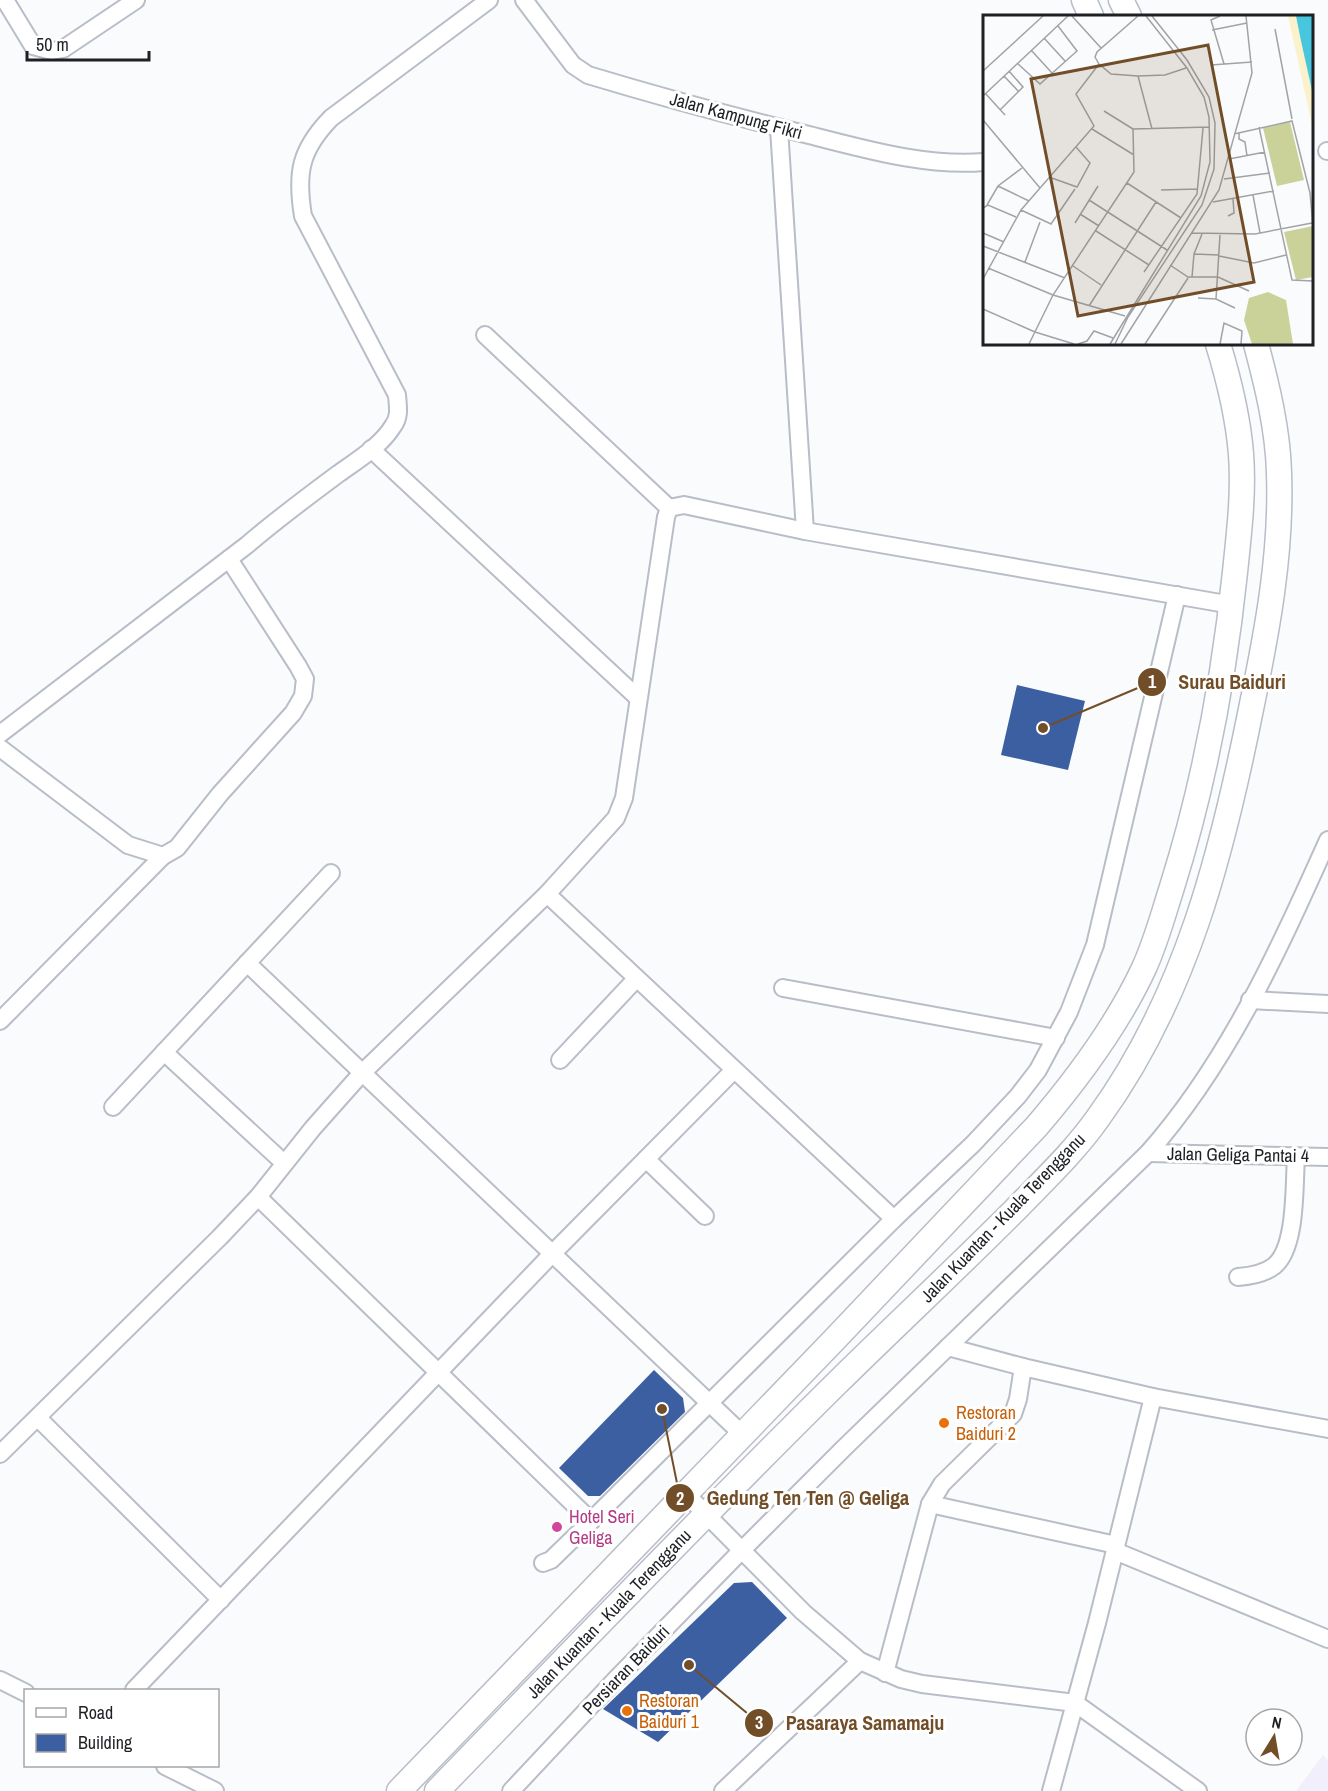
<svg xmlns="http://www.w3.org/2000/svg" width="1328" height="1791" font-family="'Archivo Narrow',sans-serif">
	<rect width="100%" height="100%" fill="#fafbfd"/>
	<polygon fill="#f2effc" points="1323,1755 1328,1760 1328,1791 1296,1791"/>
	<g fill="#3b5fa1">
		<polygon points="1017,685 1085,701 1068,770 1001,755"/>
		<polygon points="654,1370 683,1398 685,1412 600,1496 588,1496 559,1468"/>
		<polygon points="752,1582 787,1618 658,1742 603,1709 734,1583"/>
	</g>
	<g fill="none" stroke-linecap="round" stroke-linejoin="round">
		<g stroke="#b8bdc7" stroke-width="20">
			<g id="minor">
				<polyline points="5,0 33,46 52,51 63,49 136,0"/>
				<path d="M524,0l49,65 15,10c73,22 147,42 221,60 56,14 117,32 175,27"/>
				<polyline points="779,128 805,531"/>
				<polyline points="1327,151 1328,151"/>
				<polyline points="485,335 669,508"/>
				<polyline points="371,449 638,698"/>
				<path d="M0,734l247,-189c29,-25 60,-48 91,-71 18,-13 43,-28 55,-48 7,-9 5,-19 4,-31l-94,-179c-7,-43 -3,-66 28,-98l158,-118"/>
				<polyline points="0,748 128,845 163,856 177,848 220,794 293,713 303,696 305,679 298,666 229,559"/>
				<polyline points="547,894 894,1219"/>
				<polyline points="247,963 742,1434"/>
				<polyline points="783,988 1056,1038"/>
				<polyline points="1250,1000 1328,1004"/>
				<polyline points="0,1021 163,856"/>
				<polyline points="164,1052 284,1163"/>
				<polyline points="560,1060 636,979"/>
				<polyline points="113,1107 331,873"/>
				<polyline points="1148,1153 1328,1157"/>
				<polyline points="646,1159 705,1216"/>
				<polyline points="258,1197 591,1521"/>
				<path d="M1238,1277c13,-1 26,-3 36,-11 23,-18 20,-82 22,-110"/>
				<polyline points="948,1347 1023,1367 1153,1397 1328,1429"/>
				<polyline points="38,1418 221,1600"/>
				<polyline points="0,1454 220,1237 258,1197 313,1128 361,1074 547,894 616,818 624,798 666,517 669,508 684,505 805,531 1232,605"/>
				<polyline points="685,1493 803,1612 860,1661 901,1679 922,1684 1075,1703 1198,1791"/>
				<polyline points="930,1504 1116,1545"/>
				<polyline points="1115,1551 1328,1639"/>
				<polyline points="543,1563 551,1560 591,1521 894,1219 973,1144 1018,1096 1038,1070 1069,1012 1095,945 1177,595"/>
				<polyline points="885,1673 930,1504 942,1484 1013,1414 1018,1399 1023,1367"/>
				<polyline points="0,1680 26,1693"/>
				<polyline points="134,1690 552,1254 734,1070"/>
				<polyline points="165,1766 215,1791"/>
				<path d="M511,1791l105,-112 126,-129 102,-102 304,-295c80,-90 131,-204 180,-313"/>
				<polyline points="723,1791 860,1661"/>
				<polyline points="1051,1791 1097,1623 1153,1397"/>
			</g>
		</g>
		<g stroke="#b8bdc7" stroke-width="27">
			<g id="highway">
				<polyline points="1084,0 1091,16"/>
				<polyline points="1121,0 1129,16"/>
				<path d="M399,1791l436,-452 202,-213c41,-48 80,-100 107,-158 12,-26 19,-53 28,-81 32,-102 52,-209 63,-315 4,-39 9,-78 6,-118 -3,-38 -12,-74 -23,-110"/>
				<path d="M437,1791c133,-137 265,-275 401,-409 59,-58 119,-114 177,-172 29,-30 59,-58 83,-92 88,-121 124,-264 153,-409 16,-77 31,-156 28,-236 -1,-43 -12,-88 -23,-129"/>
			</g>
		</g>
		<use href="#minor" stroke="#fff" stroke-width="16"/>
		<use href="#highway" stroke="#fff" stroke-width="24"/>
	</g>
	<g fill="#e8710a" stroke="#fff" stroke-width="2">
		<circle cx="944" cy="1423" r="6"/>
		<circle cx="627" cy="1711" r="6"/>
	</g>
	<circle fill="#d1479c" stroke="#fff" stroke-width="2" cx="557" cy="1527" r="6"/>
	<g text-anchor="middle" stroke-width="6" stroke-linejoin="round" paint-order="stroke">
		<g font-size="18" fill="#1e2024" stroke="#fff">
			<text transform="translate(736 116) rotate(15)" y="6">Jalan Kampung Fikri</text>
			<text transform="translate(1238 1155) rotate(1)" y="6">Jalan Geliga Pantai 4</text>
			<text transform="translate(1003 1218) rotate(-46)" y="6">Jalan Kuantan - Kuala Terengganu</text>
			<text transform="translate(609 1614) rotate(-46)" y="6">Jalan Kuantan - Kuala Terengganu</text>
			<text transform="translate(626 1670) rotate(-46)" y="6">Persiaran Baiduri</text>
		</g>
		<g font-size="18" fill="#c56008" stroke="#fff" text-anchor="start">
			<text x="956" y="1419">Restoran<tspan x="956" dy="21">Baiduri 2</tspan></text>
			<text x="639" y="1707">Restoran<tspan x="639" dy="21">Baiduri 1</tspan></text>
		</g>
		<g font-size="18" fill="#b23c85" stroke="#fff" text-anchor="start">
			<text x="569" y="1523">Hotel Seri<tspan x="569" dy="21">Geliga</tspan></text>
		</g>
	</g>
	<g transform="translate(983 15)">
		<rect width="330" height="330" fill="#fafbfd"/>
		<path d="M285,277l18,8 7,44h-41l-8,-24 5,-22z" fill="#cad29a"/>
		<path d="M305,1h8l17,79v34z" fill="#fbf2cc"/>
		<path d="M307,107l14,58 -27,6 -14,-58zM330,211v51l-17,3 -12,-48z" fill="#cad29a"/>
		<path d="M313,1h17v79l-12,-54z" fill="#48c6dd"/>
		<path fill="none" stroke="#a2a3a6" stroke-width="1.5" d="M89,1l29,32M155,1l-41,36 -2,5 4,7 12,10 27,2 27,-1 21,-7M237,1l-9,4 13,44M292,14l17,90M229,15l35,-7M61,23l21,23M48,35l21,23M34,48l23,21 37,-33 -19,-25M228,50l41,-3M0,56l60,-55M21,61l15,16M155,61l14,53M2,78l20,22M0,81l85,-80M17,95l23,-23 -14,-16M121,96l29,18M0,105l57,68M276,112l33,153 21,1M109,114l42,26M256,118v6l6,3 2,14M251,119l58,-13 18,72 3,33M246,144l36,-7M66,162l28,10 13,-24 -14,-16M241,164l46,-6M144,168l54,35M15,171l31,15M178,175l37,-1M270,180l7,38M106,185l78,50M230,187l61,-11M4,190l11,-19 24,-18M0,193l5,-3 28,12M38,195l30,14 24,-35M97,199l19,12M245,201l6,-3 -1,-14M92,208l23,-37M113,216l53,34M0,218l21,9M209,218l63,1 57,-11M0,231l82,32M211,239l25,1M236,241l35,7 32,-8M42,247l15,-40M187,250l18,12h30l31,14M90,251l28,19M5,253l65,27 72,21M161,257l53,-78 6,-66M209,262l2,-23 8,-20M0,264l38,-69 73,-84 -18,-32 23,-30M215,283l18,1 19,9M233,284l4,-64M106,291l67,-104M0,294l52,23 39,12M46,329l24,-49 81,-123 -1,-43 76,-2M95,329l9,-3 7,-10 19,7M127,329l91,-148 9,-34 -1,-45 -5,-20 -17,-29 -41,-52M132,329l13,-27 74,-112 12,-36 1,-46 -6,-26 -22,-37 -35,-44M138,329l98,-154 33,-117 -6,-57M162,329l43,-66M237,329l4,-21 18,8 -1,13"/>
		<path fill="#724e28" fill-opacity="0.15" stroke="#724e28" stroke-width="3" d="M225,30l46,237 -176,34 -47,-237z"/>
		<rect width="330" height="330" fill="none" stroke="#1e2024" stroke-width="3"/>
	</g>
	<path fill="none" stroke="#724e28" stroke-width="2" d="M1043 728L1152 682M662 1409L680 1498M689 1665L759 1723"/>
	<g fill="#724e28" stroke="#fff" stroke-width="2">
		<circle cx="1043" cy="728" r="6"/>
		<circle cx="662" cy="1409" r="6"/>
		<circle cx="689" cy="1665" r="6"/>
		<circle cx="1152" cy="682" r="15"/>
		<circle cx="680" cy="1498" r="15"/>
		<circle cx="759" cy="1723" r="15"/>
	</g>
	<g font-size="18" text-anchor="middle" font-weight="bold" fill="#fff">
		<text x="1152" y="688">1</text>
		<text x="680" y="1505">2</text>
		<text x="759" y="1729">3</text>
	</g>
	<g font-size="20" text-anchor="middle" font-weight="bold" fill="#724e28" stroke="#fff" stroke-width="6" stroke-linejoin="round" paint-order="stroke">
		<text x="1232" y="689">Surau Baiduri</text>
		<text x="808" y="1505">Gedung Ten Ten @ Geliga</text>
		<text x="865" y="1730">Pasaraya Samamaju</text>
	</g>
	<rect x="24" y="1689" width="195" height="78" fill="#ffffff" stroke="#a5a6a7" stroke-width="1.5"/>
	<rect x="36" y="1708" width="30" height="9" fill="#ffffff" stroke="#a5a6a7" stroke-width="1.5"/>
	<text x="78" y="1719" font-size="18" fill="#1e2024">Road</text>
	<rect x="36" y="1734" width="30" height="18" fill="#3b5fa1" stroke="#a5a6a7" stroke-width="1.5"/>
	<text x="78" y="1749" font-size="18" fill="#1e2024">Building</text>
	<g transform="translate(1274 1737) rotate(11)"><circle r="28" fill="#ffffff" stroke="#a5a6a7" stroke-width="1.5"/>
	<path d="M0-4.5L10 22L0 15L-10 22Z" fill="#724e28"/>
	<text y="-9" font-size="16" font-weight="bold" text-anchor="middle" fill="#1e2024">N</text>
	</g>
	<path d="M27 51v9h122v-9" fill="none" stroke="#1e2024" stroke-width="3"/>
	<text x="36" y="51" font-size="18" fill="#1e2024" stroke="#ffffff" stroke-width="4.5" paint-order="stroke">50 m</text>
</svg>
